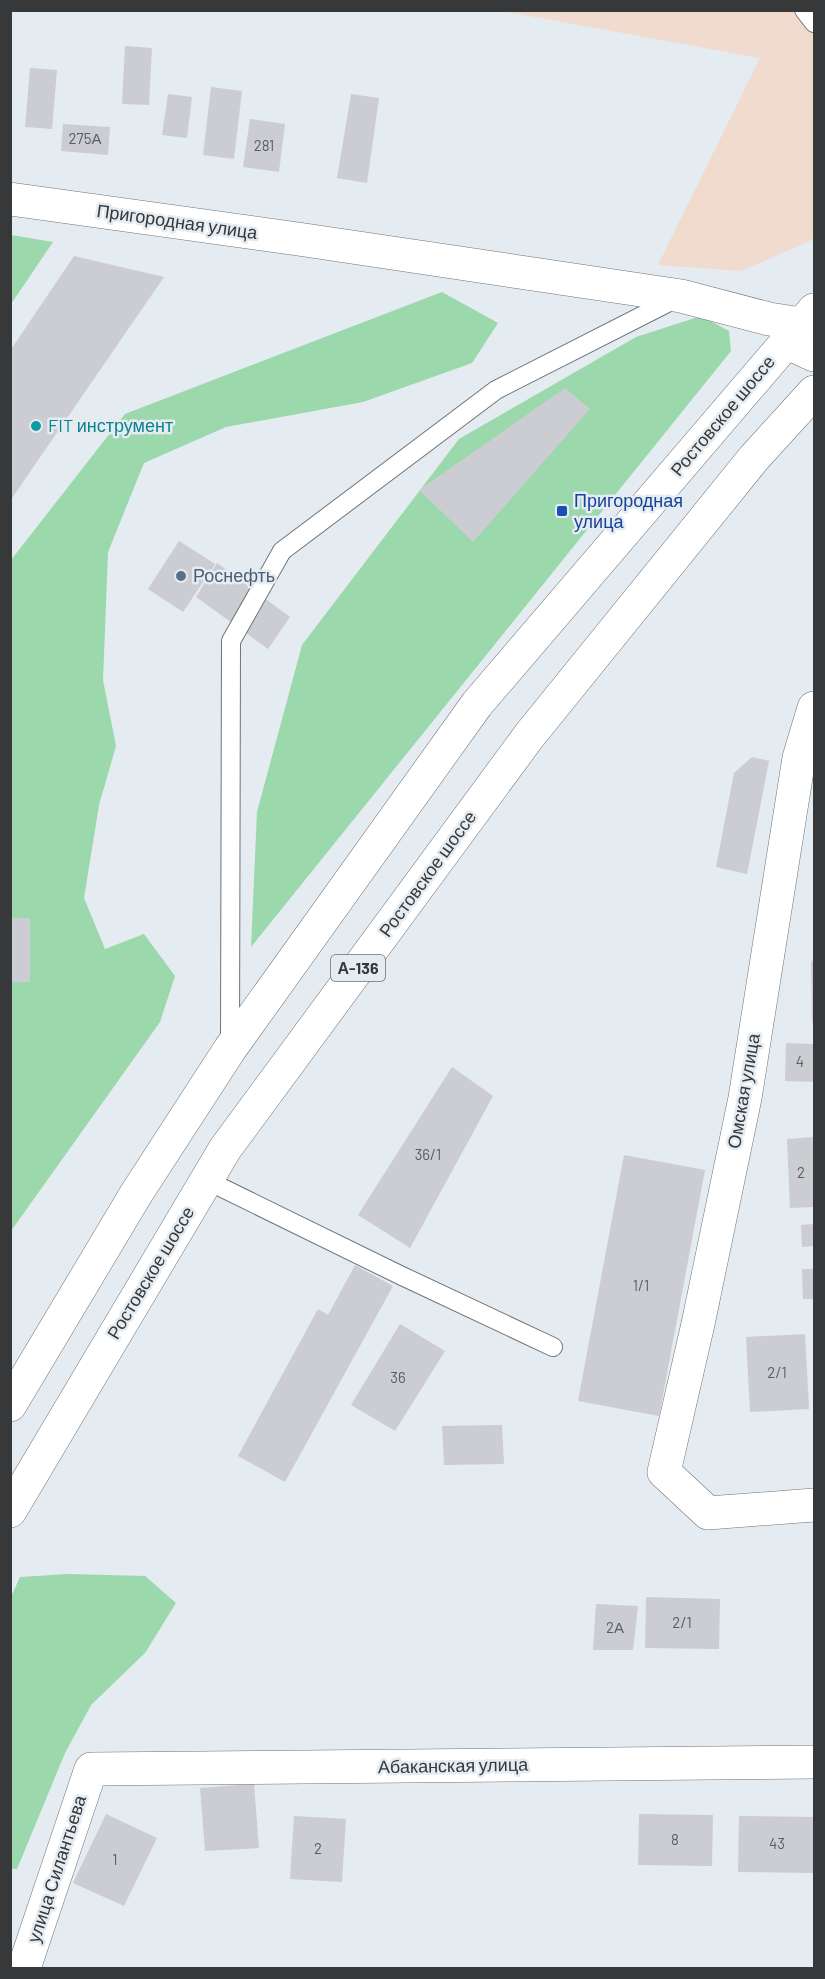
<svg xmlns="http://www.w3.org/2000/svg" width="825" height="1979" font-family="Barlow,sans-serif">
	<rect width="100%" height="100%" fill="#e4ebf1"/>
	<polygon fill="#f1dbce" points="502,11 814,11 814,239 741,271 658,265 760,58"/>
	<g fill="#9bd8ab">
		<polygon points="11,235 53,242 11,304 10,235"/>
		<polygon points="442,292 498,323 472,363 363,402 226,427 144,463 108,552 103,680 116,746 99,805 84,898 105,949 144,934 175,976 160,1022 11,1231 11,560 125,414"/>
		<polygon points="701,316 729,331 731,351 251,947 257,812 302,645 459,439 636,337"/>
		<polygon points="68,1574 145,1576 176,1603 145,1653 91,1705 65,1753 17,1869 11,1869 11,1597 20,1577"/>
	</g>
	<g fill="#ccccd3">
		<polygon points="125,46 152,48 149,105 122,104"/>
		<polygon points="30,68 57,70 52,129 25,127"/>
		<polygon points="211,87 242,91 234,159 203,155"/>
		<polygon points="168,94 192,97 187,138 162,135"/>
		<polygon points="351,94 379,98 367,183 337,178"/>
		<polygon points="250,119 285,124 279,172 243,167"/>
		<polygon points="63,124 110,127 108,155 61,151"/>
		<polygon points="74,256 164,277 10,501 10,351"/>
		<polygon points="565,388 590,409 473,542 419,490"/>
		<polygon points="179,541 215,564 183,612 148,589"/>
		<polygon points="217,563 290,617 268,649 196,597"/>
		<polygon points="752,757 769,761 747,874 716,867 734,773"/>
		<rect x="10" y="918" width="20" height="64"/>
		<polygon points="814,960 814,1023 812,1023 811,961"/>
		<polygon points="786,1043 814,1044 814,1082 785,1081"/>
		<polygon points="452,1067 493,1096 410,1248 358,1215"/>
		<polygon points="814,1137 814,1207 790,1208 787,1139"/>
		<polygon points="624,1155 705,1170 659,1416 578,1401"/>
		<polygon points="814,1224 814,1246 802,1247 801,1225"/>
		<polygon points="355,1265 393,1286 285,1482 238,1456 318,1309 328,1315"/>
		<polygon points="802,1269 814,1269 814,1299 803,1299"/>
		<polygon points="400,1324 445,1351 395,1431 351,1405"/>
		<polygon points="805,1334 809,1409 750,1412 746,1337"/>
		<polygon points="502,1425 504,1464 444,1465 442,1426"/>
		<polygon points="646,1597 720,1599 719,1649 645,1648"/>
		<polygon points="596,1604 638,1606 633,1650 593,1650"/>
		<polygon points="254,1784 259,1848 205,1851 200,1788"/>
		<polygon points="106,1814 157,1838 124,1906 73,1883"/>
		<polygon points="639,1814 713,1815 712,1866 638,1865"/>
		<polygon points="294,1816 346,1819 342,1882 290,1879"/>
		<polygon points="739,1816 814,1817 814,1873 738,1872"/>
	</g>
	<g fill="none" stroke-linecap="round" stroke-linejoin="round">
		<g stroke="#6e7479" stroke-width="20">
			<g id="service">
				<polyline points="804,10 814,23"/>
				<polyline points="230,1044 231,641 282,551 496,390 677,298"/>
				<polyline points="206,1180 402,1276 553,1347"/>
			</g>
		</g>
		<g stroke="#6e7479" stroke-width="34">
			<g id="minor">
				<polyline points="10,199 298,239 681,296 769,319 801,324"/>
				<polyline points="814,708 799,758 745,1098 698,1324 664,1472 708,1513 814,1505"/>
				<polyline points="24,1968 91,1769 814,1762"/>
			</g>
		</g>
		<g stroke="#6e7479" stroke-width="34">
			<polyline id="tertiary" points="786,342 814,355"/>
		</g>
		<g stroke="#6e7479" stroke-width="34">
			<g id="trunk">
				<polyline points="10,1405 136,1194 230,1049 477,704 814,310"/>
				<polyline points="10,1511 225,1149 529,736 754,458 814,392"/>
			</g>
		</g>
		<use href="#service" stroke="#fff" stroke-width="18"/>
		<use href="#minor" stroke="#fff" stroke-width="33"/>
		<use href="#tertiary" stroke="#fff" stroke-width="33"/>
		<use href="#trunk" stroke="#fff" stroke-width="33"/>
	</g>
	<circle fill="#0f9aa8" stroke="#e4ebf1" stroke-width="2" cx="36" cy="426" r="6"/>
	<rect fill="#1a4fb4" stroke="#e4ebf1" stroke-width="2" x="556" y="505" width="12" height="12" rx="3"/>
	<circle fill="#5c6f8a" stroke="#e4ebf1" stroke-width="2" cx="181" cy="576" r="6"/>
	<g text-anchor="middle" stroke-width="5" stroke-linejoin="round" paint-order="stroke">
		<g font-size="15" fill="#5c5d60">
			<text x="85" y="144">275А</text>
			<text x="264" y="151">281</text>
			<text x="800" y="1067">4</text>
			<text x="428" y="1160">36/1</text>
			<text x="801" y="1178">2</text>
			<text x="641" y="1291">1/1</text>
			<text x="777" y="1378">2/1</text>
			<text x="398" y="1383">36</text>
			<text x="682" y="1628">2/1</text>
			<text x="615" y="1633">2А</text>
			<text x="675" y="1845">8</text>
			<text x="777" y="1849">43</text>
			<text x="318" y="1854">2</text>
			<text x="115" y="1865">1</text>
		</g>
		<rect fill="#e4ebf1" stroke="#6a6e71" stroke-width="1.5" x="331" y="955" width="54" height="26" rx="4.5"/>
		<g font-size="16" font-weight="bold" fill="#36383a">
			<text x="358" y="974">А-136</text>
		</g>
		<g font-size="18" fill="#36383a" stroke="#e4ebf1">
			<text transform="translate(177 222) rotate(8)" y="6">Пригородная улица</text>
			<text transform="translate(723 416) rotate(-50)" y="6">Ростовское шоссе</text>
			<text transform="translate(428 874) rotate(-54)" y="6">Ростовское шоссе</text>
			<text transform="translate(744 1091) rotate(-80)" y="6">Омская улица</text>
			<text transform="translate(151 1273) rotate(-59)" y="6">Ростовское шоссе</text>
			<text transform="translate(453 1766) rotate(-1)" y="6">Абаканская улица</text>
			<text transform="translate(57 1869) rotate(-72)" y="6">улица Силантьева</text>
		</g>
		<g font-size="18" fill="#0d838f" stroke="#e4ebf1" text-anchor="start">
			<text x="48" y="432">FIT инструмент</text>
		</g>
		<g font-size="18" fill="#164399" stroke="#e4ebf1" text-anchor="start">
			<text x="574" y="507">Пригородная<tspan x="574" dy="21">улица</tspan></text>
		</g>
		<g font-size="18" fill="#4e5e75" stroke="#e4ebf1" text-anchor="start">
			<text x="193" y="582">Роснефть</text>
		</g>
	</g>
	<rect width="825" height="1979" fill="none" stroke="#36383a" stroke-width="24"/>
</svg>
